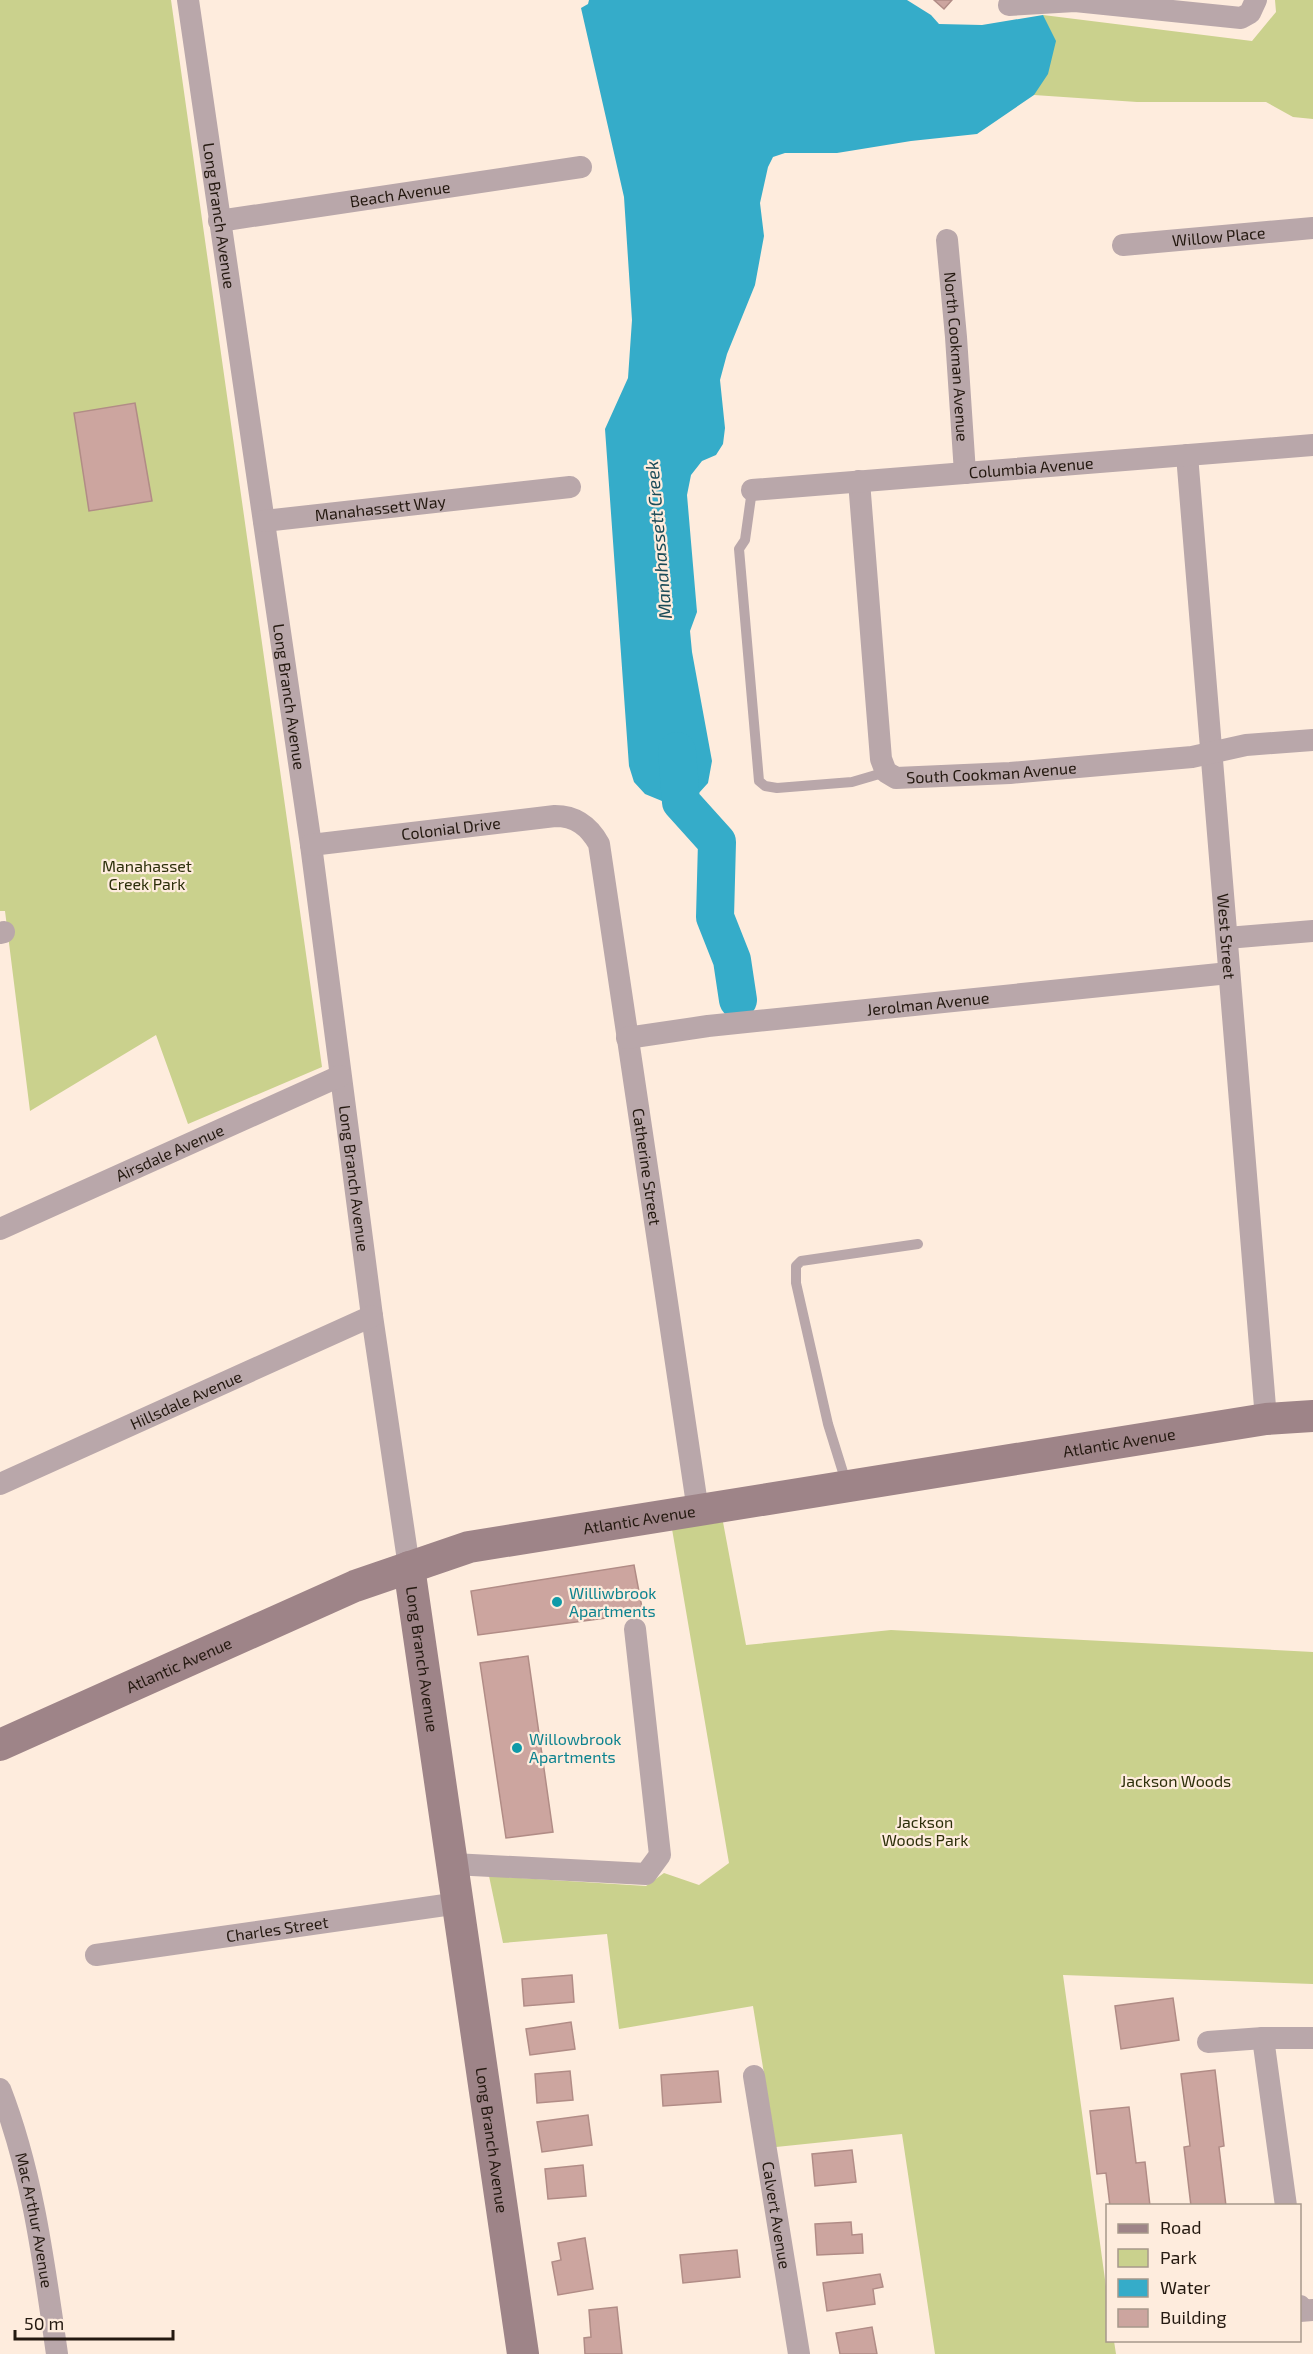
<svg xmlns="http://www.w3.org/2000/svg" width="1313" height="2354" font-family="'Exo 2',sans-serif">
	<rect width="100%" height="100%" fill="#feecdd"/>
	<g fill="#cad18d">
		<polygon points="0,0 171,0 322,1067 188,1124 156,1035 30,1111 5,911 0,911"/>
		<polygon points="1275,0 1313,0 1313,119 1293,117 1266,102 1137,102 1034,95 1043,15 1252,41 1276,12"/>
		<polygon points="723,1522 746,1645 891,1630 1313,1652 1313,1984 1063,1975 1107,2294 1108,2340 1114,2341 1116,2354 935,2354 902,2134 776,2147 753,2006 619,2029 607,1934 503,1943 489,1876 646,1886 664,1873 699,1885 729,1863 672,1529"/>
	</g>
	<polygon fill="#35acc9" points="589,0 907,0 931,15 939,24 982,25 1043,15 1056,41 1048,74 1034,95 977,134 911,141 837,153 785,153 773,157 768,167 760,203 764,236 755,285 727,354 720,380 725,428 723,444 716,455 702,461 691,475 687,495 697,612 690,631 692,652 712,761 708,783 698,794 681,802 662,801 645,794 634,782 629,766 605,429 628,378 632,320 624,197 581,8 588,4"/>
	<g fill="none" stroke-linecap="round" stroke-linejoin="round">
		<polyline stroke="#35acc9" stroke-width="38" points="677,751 681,802 717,842 715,917 732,960 738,1000"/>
	</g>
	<g fill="#cca59f" stroke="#b18c86" stroke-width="1.5">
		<polygon points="934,0 952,0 944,9"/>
		<polygon points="135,403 152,501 89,511 74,413"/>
		<polygon points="634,1565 643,1613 478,1635 471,1591"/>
		<polygon points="528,1656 553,1832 506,1838 480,1663"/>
		<polygon points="572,1975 574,2002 524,2006 522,1979"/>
		<polygon points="1173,1998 1179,2040 1121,2049 1115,2006"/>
		<polygon points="571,2022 575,2049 530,2055 526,2029"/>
		<polygon points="1215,2070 1224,2146 1219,2147 1226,2206 1191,2206 1184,2147 1190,2146 1181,2074"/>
		<polygon points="570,2071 573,2100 537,2103 535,2074"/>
		<polygon points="718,2071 721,2102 663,2106 661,2075"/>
		<polygon points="1129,2107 1136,2163 1145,2162 1150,2206 1110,2206 1106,2173 1097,2174 1090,2111"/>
		<polygon points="588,2115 592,2145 542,2152 537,2122"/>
		<polygon points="852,2150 856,2182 815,2186 812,2154"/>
		<polygon points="583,2165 586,2196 548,2199 545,2169"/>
		<polygon points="851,2222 852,2235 862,2234 863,2253 817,2255 815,2224"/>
		<polygon points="585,2238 593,2289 558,2295 552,2262 561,2260 558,2243"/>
		<polygon points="737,2250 740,2277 683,2283 680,2255"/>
		<polygon points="880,2274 883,2287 873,2289 875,2304 827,2311 823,2283"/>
		<polygon points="617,2307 622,2354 585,2354 584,2338 591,2337 589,2310"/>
		<polygon points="872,2327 877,2354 840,2354 836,2333"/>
	</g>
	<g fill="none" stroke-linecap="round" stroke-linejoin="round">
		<g stroke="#b9a7aa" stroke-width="10">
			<polyline points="752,490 745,540 739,549 759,781 765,786 777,788 852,782 886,772"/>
			<polyline points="846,1482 828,1424 796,1283 796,1266 801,1261 918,1244"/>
		</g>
		<g stroke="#b9a7aa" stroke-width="22">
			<path id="s1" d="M188,0l123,845 61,471 37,251"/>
			<polyline points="1009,5 1075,1 1241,18 1250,13 1256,0"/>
			<path id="s2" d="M219,221l362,-54"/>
			<path id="s3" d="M947,240l9,97 9,136"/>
			<path id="s4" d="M1123,245l190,-17"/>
			<path id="s5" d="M1187,455l79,964"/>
			<path id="s6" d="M859,481l22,278 5,13 10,6 114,-5 182,-16 54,-12 67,-5"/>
			<path id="s7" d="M752,490l561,-45"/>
			<path id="s8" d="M264,521l306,-34"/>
			<path id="s9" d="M311,845l244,-29c21,0 34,10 44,28l99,667"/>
			<polyline points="0,933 4,932"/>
			<polyline points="1227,938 1313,931"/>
			<path id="s10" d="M627,1038l81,-12 521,-53"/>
			<path id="s11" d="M0,1229l340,-153"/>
			<path id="s12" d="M0,1484l372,-168"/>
			<polyline points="453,1864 646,1874 660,1855 635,1629"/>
			<path id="s13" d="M96,1955l363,-52"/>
			<polyline points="1263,2038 1286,2206"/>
			<polyline points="1208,2042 1263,2038 1313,2038"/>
			<path id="s14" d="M754,2076l45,278"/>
			<path id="s15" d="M0,2089c33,85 44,175 57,265"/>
			<polyline points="1300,2306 1300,2311 1313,2310"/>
		</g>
		<g stroke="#9e8488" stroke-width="32">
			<path id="s16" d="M409,1567l114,787"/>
			<path id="s17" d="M0,1745l355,-159 114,-39 797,-128 47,-3"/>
		</g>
	</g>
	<g fill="#0f9aa8" stroke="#feecdd" stroke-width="2">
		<circle cx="557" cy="1602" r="6"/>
		<circle cx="517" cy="1748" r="6"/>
	</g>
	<g text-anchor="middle" stroke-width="4.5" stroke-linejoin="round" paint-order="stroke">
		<g font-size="16" fill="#241910" stroke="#feecdd">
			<text dy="6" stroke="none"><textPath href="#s2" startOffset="183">Beach Avenue</textPath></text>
			<text dy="6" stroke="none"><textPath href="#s1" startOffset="218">Long Branch Avenue</textPath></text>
			<text dy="6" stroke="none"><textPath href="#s4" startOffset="96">Willow Place</textPath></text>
			<text dy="6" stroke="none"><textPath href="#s3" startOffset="117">North Cookman Avenue</textPath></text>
			<text dy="6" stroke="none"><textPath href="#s7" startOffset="280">Columbia Avenue</textPath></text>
			<text dy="6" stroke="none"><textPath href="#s8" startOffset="117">Manahassett Way</textPath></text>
			<text dy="6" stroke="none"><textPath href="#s1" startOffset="704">Long Branch Avenue</textPath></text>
			<text dy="6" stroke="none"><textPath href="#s6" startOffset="400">South Cookman Avenue</textPath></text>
			<text dy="6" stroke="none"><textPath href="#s9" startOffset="141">Colonial Drive</textPath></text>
			<text dy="6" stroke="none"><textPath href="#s5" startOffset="483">West Street</textPath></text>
			<text dy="6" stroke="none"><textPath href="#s10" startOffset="303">Jerolman Avenue</textPath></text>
			<text dy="6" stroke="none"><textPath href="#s11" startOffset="186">Airsdale Avenue</textPath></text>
			<text dy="6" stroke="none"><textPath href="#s9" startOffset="627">Catherine Street</textPath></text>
			<text dy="6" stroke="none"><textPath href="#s1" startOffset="1190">Long Branch Avenue</textPath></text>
			<text dy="6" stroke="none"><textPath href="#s12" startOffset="204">Hillsdale Avenue</textPath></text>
			<text dy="6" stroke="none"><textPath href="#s17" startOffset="1168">Atlantic Avenue</textPath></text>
			<text dy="6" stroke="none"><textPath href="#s17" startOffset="682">Atlantic Avenue</textPath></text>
			<text dy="6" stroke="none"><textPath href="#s16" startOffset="93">Long Branch Avenue</textPath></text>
			<text dy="6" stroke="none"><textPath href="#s17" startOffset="196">Atlantic Avenue</textPath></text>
			<text dy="6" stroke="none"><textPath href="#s13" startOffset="183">Charles Street</textPath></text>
			<text dy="6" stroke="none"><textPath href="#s16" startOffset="579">Long Branch Avenue</textPath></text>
			<text dy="6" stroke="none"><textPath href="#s14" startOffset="141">Calvert Avenue</textPath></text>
			<text dy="6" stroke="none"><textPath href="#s15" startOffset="136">Mac Arthur Avenue</textPath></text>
		</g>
		<g font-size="16" fill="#2d2f0a" stroke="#feecdd">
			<text x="147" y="872">Manahasset<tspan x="147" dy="18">Creek Park</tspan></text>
			<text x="1176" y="1787">Jackson Woods</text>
			<text x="925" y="1828">Jackson<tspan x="925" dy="18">Woods Park</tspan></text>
		</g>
		<g font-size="16" fill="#0d838f" stroke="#feecdd" text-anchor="start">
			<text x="569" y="1599">Williwbrook<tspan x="569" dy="18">Apartments</tspan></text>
			<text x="529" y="1745">Willowbrook<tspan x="529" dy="18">Apartments</tspan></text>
		</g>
		<g font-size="18" font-style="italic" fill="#1a4b58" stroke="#feecdd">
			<text transform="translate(659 540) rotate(-95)" y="6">Manahassett Creek</text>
		</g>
	</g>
	<rect x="1106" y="2204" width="195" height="138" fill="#feecdd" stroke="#a7988b" stroke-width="1.5"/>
	<rect x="1118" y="2224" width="30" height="9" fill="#9e8488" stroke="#a7988b" stroke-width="1.5"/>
	<text x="1160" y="2234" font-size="18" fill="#241910">Road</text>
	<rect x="1118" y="2249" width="30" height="18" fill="#cad18d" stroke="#a7988b" stroke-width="1.5"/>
	<text x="1160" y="2264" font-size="18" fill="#241910">Park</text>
	<rect x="1118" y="2279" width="30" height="18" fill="#35acc9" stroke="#a7988b" stroke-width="1.5"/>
	<text x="1160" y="2294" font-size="18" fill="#241910">Water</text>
	<rect x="1118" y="2309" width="30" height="18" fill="#cca59f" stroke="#a7988b" stroke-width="1.5"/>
	<text x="1160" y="2324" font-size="18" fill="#241910">Building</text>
	<path d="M15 2330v9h158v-9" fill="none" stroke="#241910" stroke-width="3"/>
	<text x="24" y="2330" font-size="18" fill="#241910" stroke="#feecdd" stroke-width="4.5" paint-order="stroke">50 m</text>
</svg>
